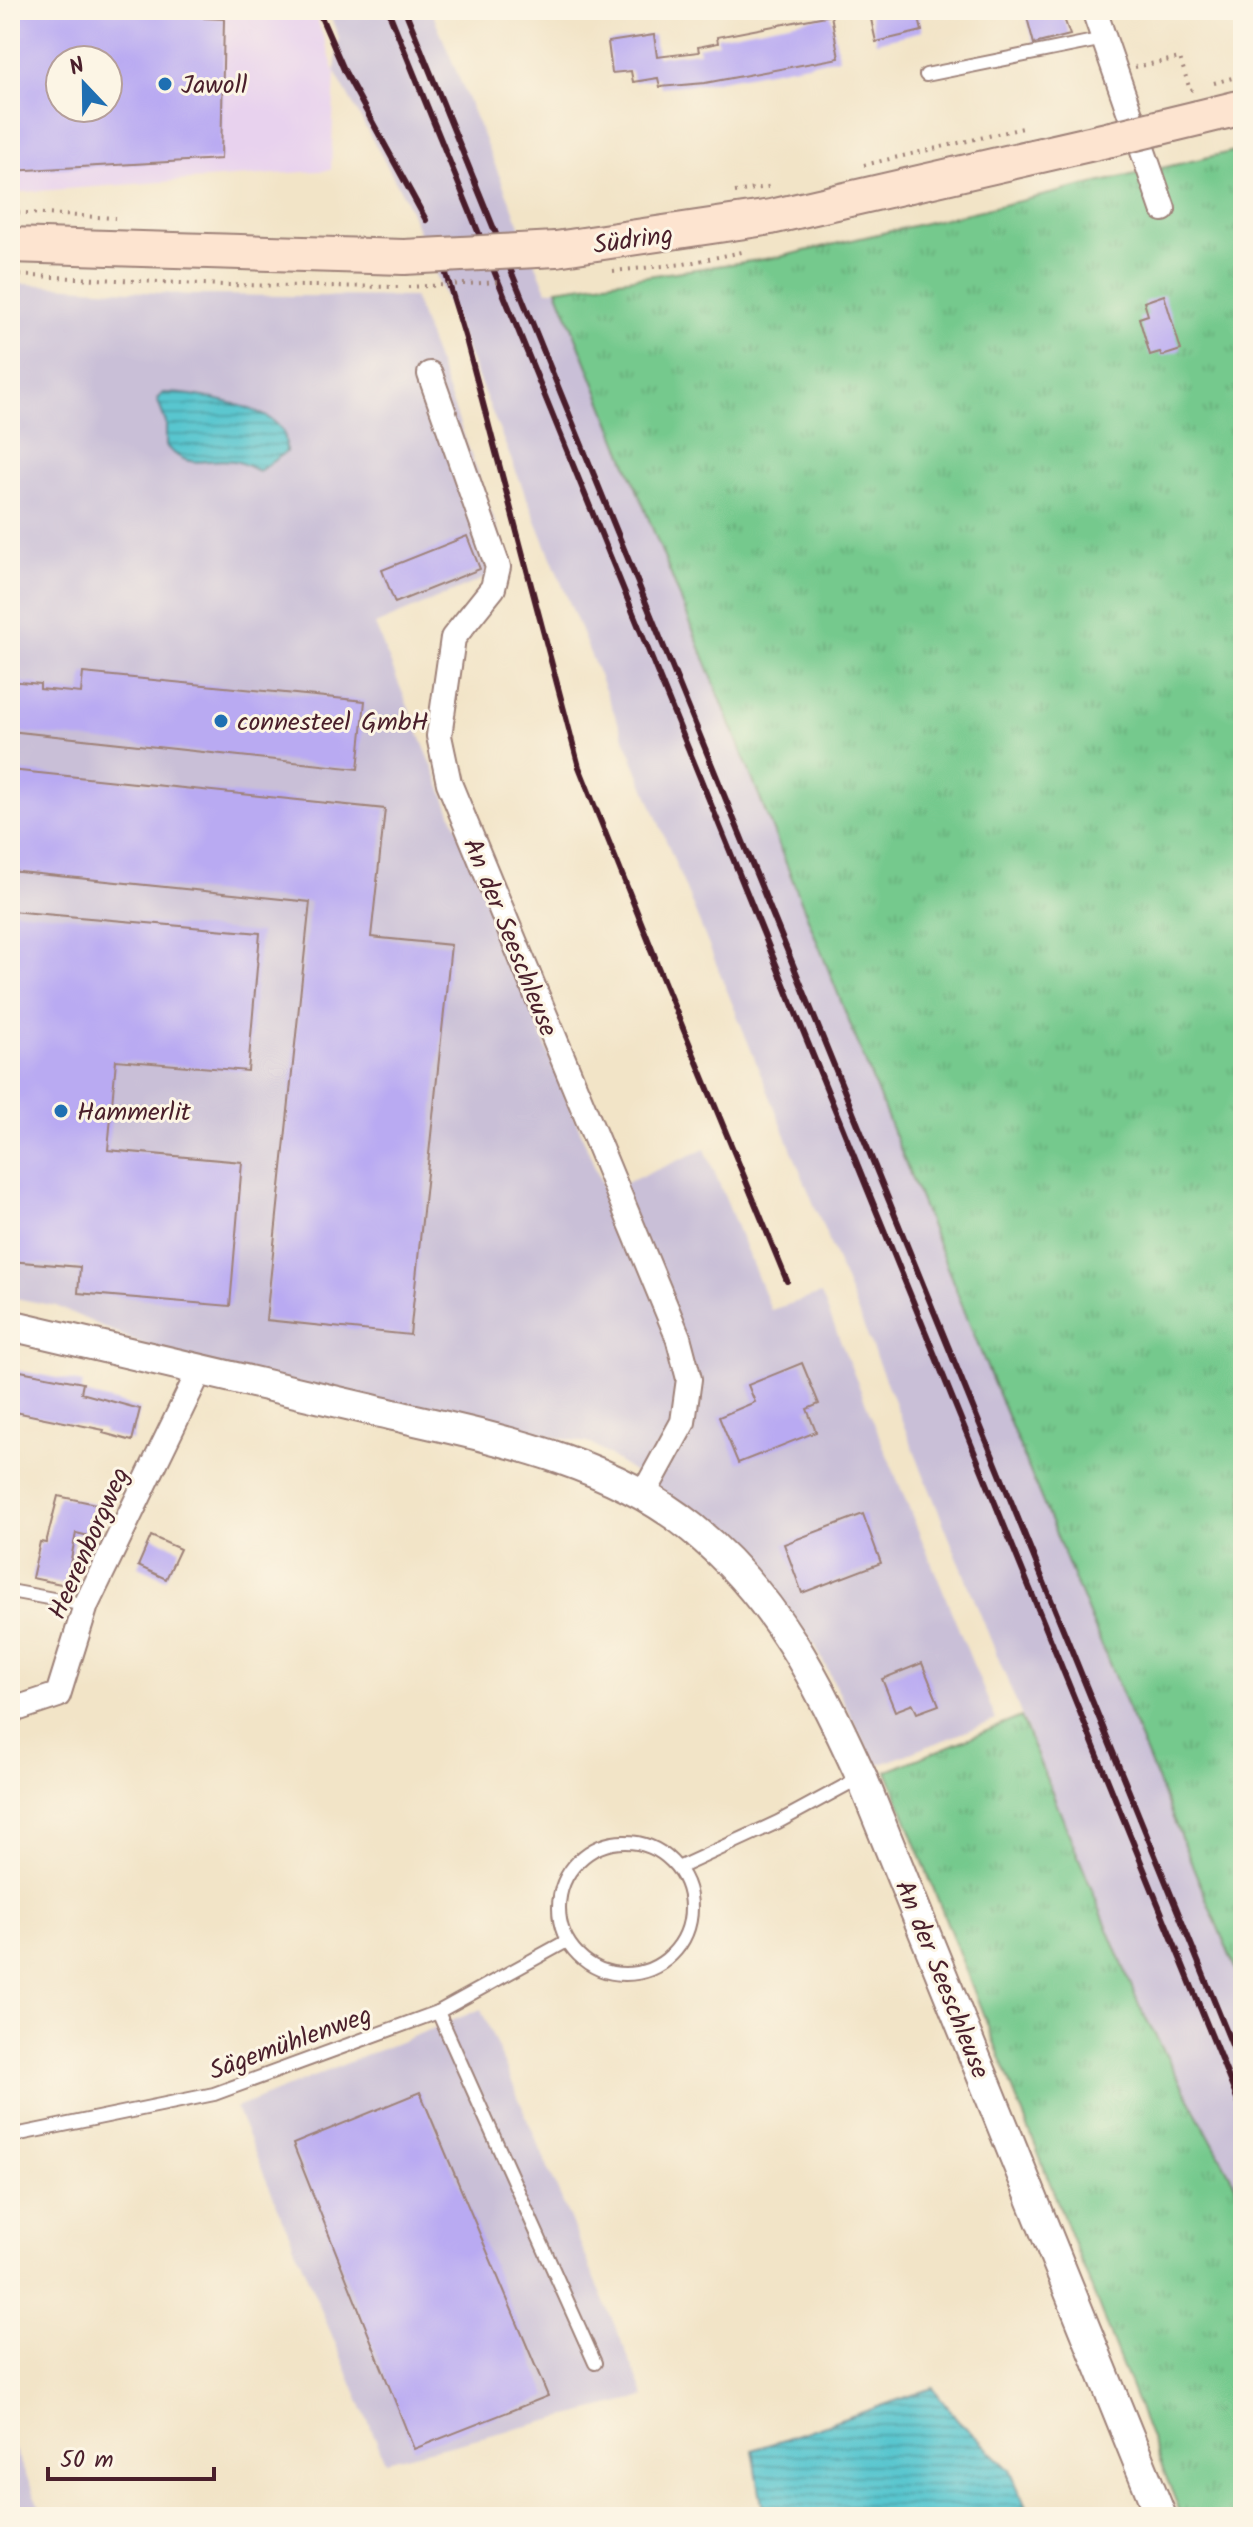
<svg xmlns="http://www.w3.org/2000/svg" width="1253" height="2527" font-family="Kalam,sans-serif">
	<defs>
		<pattern id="grass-tufts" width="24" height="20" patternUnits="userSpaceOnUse" patternTransform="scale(2)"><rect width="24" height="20" fill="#75c98d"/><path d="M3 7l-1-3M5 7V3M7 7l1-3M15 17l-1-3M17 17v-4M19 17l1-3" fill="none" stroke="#67ac7a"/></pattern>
		<pattern id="water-rules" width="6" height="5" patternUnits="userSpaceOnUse" patternTransform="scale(2)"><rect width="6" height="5" fill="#59c6cf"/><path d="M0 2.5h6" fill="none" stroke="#4ca0a8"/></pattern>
	</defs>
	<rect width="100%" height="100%" fill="#fcf5e5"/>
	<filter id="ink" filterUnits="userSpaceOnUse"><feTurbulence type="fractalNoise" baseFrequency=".0125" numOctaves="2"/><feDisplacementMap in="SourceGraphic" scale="16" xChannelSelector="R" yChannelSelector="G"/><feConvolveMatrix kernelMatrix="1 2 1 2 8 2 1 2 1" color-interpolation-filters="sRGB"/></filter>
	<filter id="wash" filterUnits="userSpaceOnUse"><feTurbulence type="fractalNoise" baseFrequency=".006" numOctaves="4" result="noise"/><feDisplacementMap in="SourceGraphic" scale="32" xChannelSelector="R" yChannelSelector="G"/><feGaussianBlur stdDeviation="1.8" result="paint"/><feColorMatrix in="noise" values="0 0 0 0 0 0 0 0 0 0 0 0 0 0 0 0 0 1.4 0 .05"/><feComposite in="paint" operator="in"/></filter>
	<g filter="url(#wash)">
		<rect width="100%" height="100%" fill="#f2e4c7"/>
		<path fill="#e8d2ee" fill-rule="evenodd" d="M10,10h304l21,62 -4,98 -321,23zM60,60h48v48h-48z"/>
		<g fill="#c9bfd7">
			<polygon points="328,10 431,10 547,291 557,289 986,1365 1238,1978 1243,1994 1243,2199 1140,2007 405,198 335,72 339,38"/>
			<polygon points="10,283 190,295 414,297 511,567 375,625 605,1192 705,1149 771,1310 821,1294 996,1720 876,1766 815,1645 729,1537 592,1444 200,1370 56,1306 10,1297"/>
			<polygon points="481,2009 645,2397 385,2461 236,2108"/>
			<polygon points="12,2444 45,2517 10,2517"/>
		</g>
		<g fill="url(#grass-tufts)" stroke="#60745c" stroke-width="2">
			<polygon points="1243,149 1243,1988 986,1365 557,289 779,257"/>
			<polygon points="1021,1717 1140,2007 1243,2199 1243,2517 1182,2517 887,1771"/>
		</g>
		<g fill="url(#water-rules)" stroke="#52727d" stroke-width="2">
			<path d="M163,393c29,0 108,12 121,41 2,5 2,13 2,18l-27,19c-8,-3 -17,-9 -25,-10 -29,-5 -42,12 -68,-15v-23l-9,-24z"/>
			<polygon points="933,2388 958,2420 1010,2470 1030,2517 764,2517 753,2450"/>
		</g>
		<g id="blocks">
			<g fill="#b9aaf2" fill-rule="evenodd">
				<path d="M10,10h194v8l20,1 -3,140 -211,12zM60,60h48v48h-48z"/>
				<polygon points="869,10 917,10 922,31 876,42"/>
				<polygon points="1025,10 1061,10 1070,35 1034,44"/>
				<polygon points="831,15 839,58 705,83 660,87 658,78 633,82 631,71 612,73 608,42 654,35 657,57 699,52 698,47 718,43 717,37"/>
				<polygon points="1164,295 1181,350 1162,356 1160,352 1150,355 1139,318 1148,315 1144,302"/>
				<polygon points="467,536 480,569 395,603 382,570"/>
				<polygon points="83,673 365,701 358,769 10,731 10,681 40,684 40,689 81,693"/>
				<polygon points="10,770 385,809 371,937 451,945 410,1335 266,1320 310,902 10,871"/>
				<polygon points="10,911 260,933 248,1071 116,1060 108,1150 242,1162 230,1306 78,1293 80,1267 10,1261"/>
				<polygon points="802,1363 819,1404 807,1409 816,1432 738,1463 719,1417 755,1402 748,1385"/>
				<polygon points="10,1369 83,1383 81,1393 140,1409 132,1441 103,1433 104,1430 10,1411"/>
				<polygon points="58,1496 96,1504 89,1536 76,1533 66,1585 32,1578 40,1542 46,1543"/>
				<polygon points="863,1514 881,1563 802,1593 784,1544"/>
				<polygon points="151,1536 180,1549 166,1579 138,1566"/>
				<polygon points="922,1663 939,1705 917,1713 913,1704 895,1711 882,1679"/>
				<polygon points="420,2092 548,2396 414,2449 293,2144"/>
			</g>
		</g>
	</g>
	<g filter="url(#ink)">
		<use href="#blocks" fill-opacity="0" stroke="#9e8279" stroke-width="2"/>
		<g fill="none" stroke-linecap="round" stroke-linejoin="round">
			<g stroke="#9e8279" stroke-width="16">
				<g id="service">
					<polyline points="926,75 1104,39"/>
					<polyline points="10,1591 86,1605"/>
					<circle cx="625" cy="1908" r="66"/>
					<polyline points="678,1868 778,1822 861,1777"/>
					<polyline points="438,2012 595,2363"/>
					<polyline points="10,2136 214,2094 438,2012 567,1941"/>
				</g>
			</g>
			<g stroke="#9e8279" stroke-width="28">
				<g id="minor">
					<polyline points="1094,10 1163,209"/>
					<polyline points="430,374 498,567 493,588 453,638 439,736 449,783 678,1337 689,1379 683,1422 643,1495"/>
					<polyline points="10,1711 58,1695 86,1605 200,1370"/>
				</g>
			</g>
			<g stroke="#9e8279" stroke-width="34">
				<path id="tertiary" d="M10,1325c118,27 236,55 354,83 111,27 237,46 328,120 84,69 125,152 169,248l300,741"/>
			</g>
			<g stroke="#9e8279" stroke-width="38">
				<g id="secondary">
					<polyline points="1198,118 1243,107"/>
					<polyline points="10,245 404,257"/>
					<polyline points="556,249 771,217 1111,139"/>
				</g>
			</g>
			<g stroke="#9e8279" stroke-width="4" stroke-dasharray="2 6" stroke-linecap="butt">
				<polyline points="1135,67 1180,58 1190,90 1194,89"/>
				<polyline points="1214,83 1243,75"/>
				<polyline points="864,165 1023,128"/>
				<polyline points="735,192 774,186"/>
				<polyline points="10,212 115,218"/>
				<polyline points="613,271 684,264 747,251"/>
				<polyline points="12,275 224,285 399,287"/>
				<polyline points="408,287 447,285"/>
			</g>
			<use href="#service" stroke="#fff" stroke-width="12"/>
			<use href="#minor" stroke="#fff" stroke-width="24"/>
			<use href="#tertiary" stroke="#fff" stroke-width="30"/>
			<use href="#secondary" stroke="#fde4d0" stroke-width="34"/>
			<g stroke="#4a1f2b" stroke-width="6">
				<polyline points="318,10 345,72 426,220"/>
				<polyline points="388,10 1243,2113"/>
				<polyline points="405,10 1243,2072"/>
				<polyline points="442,261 466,339 579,767 655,957"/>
				<polyline points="650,948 787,1281"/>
			</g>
			<g stroke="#9e8279" stroke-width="38" stroke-linecap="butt">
				<g id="secondary-bridge">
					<polyline points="1111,139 1198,118"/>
					<polyline points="404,257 556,249"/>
				</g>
			</g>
			<polyline stroke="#9e8279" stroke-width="4" stroke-dasharray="2 6" stroke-linecap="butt" points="447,285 500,282"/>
			<use href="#secondary-bridge" stroke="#fde4d0" stroke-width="34"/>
		</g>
	</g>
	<g fill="#1f6fb2" stroke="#fcf5e5" stroke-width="3">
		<circle cx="165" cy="84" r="8"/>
		<circle cx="221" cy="721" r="8"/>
		<circle cx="61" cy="1111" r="8"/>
	</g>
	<g text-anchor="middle" stroke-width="6" stroke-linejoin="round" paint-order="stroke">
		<g font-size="26" fill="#4a1f2b" stroke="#fcf5e5" text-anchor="start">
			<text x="181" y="93">Jawoll</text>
			<text x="237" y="730">connesteel GmbH</text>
			<text x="77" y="1120">Hammerlit</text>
		</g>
		<g font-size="26" fill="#4a1f2b" stroke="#fcf5e5">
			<text transform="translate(633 239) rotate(-8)" y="9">Südring</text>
			<text transform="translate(511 937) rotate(68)" y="9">An der Seeschleuse</text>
			<text transform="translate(88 1543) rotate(-66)" y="9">Heerenborgweg</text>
			<text transform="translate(943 1979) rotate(68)" y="9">An der Seeschleuse</text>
			<text transform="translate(290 2042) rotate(-20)" y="9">Sägemühlenweg</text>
		</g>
	</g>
	<rect width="1253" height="2527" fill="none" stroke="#fcf5e5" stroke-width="40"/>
	<g transform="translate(84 84) rotate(338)"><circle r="38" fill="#fcf5e5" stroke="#b59f9b" stroke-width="2"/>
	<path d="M0-6L14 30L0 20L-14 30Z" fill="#1f6fb2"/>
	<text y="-12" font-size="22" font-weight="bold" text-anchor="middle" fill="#4a1f2b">N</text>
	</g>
	<path d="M48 2467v12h166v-12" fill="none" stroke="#4a1f2b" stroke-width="4"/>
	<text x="60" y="2467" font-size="24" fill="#4a1f2b" stroke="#fcf5e5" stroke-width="6" paint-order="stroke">50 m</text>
</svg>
